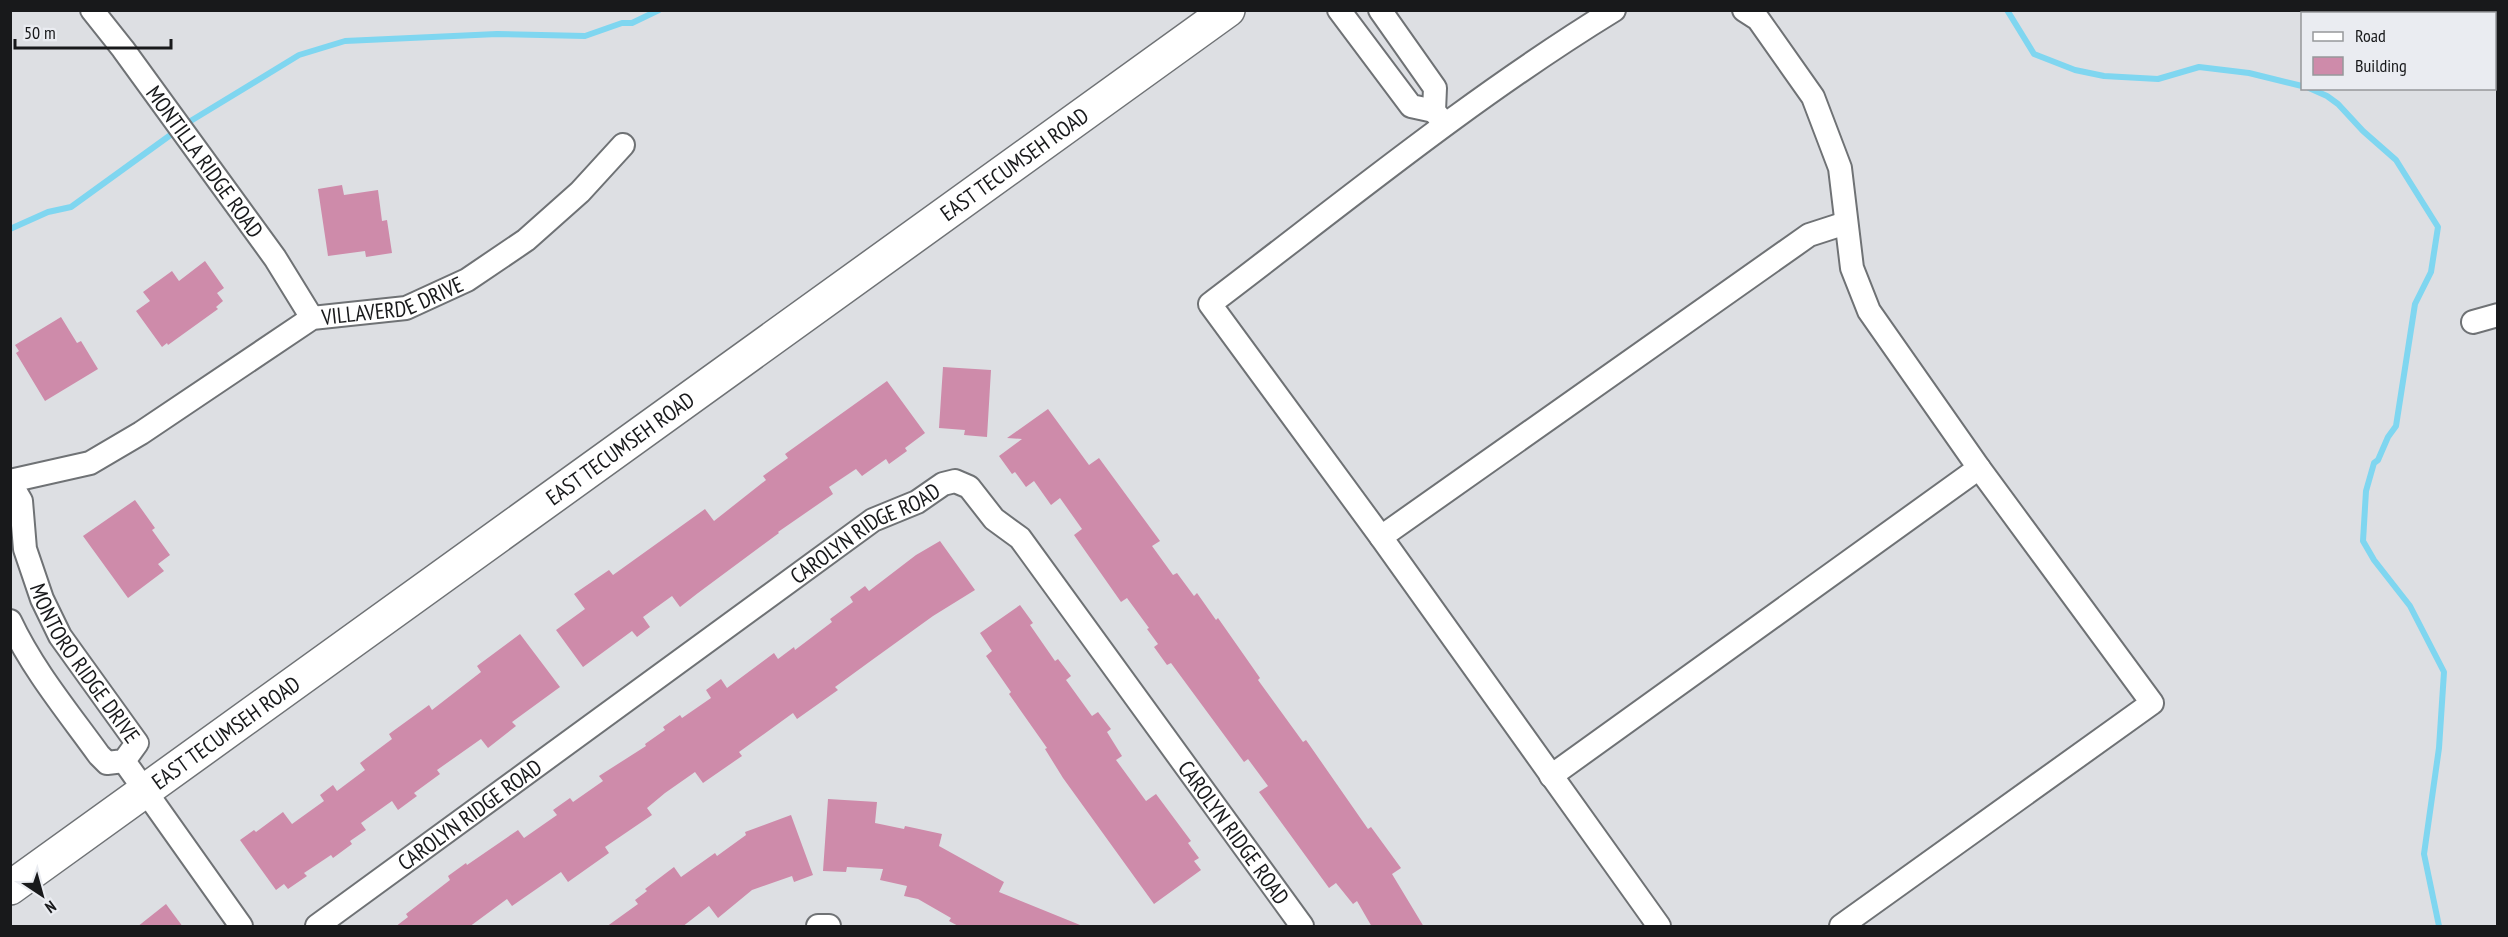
<svg xmlns="http://www.w3.org/2000/svg" width="2508" height="937" font-family="'PT Sans Narrow',sans-serif">
	<rect width="100%" height="100%" fill="#dddfe3"/>
	<g fill="none" stroke-linecap="round" stroke-linejoin="round">
		<g stroke="#7fd6f0" stroke-width="6">
			<polyline points="2007,10 2034,54 2075,70 2104,76 2158,79 2199,67 2249,73 2302,86"/>
			<polyline points="2309,88 2327,96 2338,104 2363,131 2396,160 2438,227 2431,272 2415,304 2396,426 2388,437 2378,460 2374,463 2366,491 2363,541 2374,560 2410,606 2444,672 2439,748 2424,854 2439,926"/>
			<polyline points="184,125 299,55 345,41 497,34 585,36 622,23 632,23 659,10"/>
			<polyline points="10,229 48,212 71,207 176,131"/>
		</g>
	</g>
	<g fill="#ce8baa">
		<polygon points="342,185 344,195 378,190 382,221 387,220 392,253 366,257 365,251 328,256 318,189"/>
		<polygon points="205,261 224,288 217,293 223,301 216,307 218,309 168,345 167,343 162,347 136,311 150,301 143,292 172,271 179,281"/>
		<polygon points="61,317 77,343 81,341 98,369 45,401 16,353 19,351 15,345"/>
		<polygon points="943,367 991,370 987,437 964,435 965,430 939,428"/>
		<polygon points="887,381 925,433 905,448 907,451 889,464 886,459 862,476 856,469 829,487 833,494 778,532 779,533 698,593 680,607 672,596 643,617 650,627 637,637 632,631 583,667 556,630 585,609 574,594 609,570 613,575 705,509 714,521 766,480 763,476 788,458 785,454"/>
		<polygon points="1048,409 1089,465 1099,458 1160,541 1152,546 1173,575 1177,573 1194,596 1197,593 1216,620 1218,618 1260,678 1258,680 1303,742 1306,740 1368,829 1371,827 1401,868 1392,874 1424,927 1372,927 1357,901 1353,904 1336,883 1329,888 1259,792 1268,786 1248,759 1244,762 1171,663 1167,665 1154,647 1158,644 1147,629 1149,628 1127,598 1121,602 1074,535 1082,529 1060,498 1051,505 1034,481 1026,487 1015,472 1012,474 999,456 1022,439 1007,438"/>
		<polygon points="135,500 155,528 152,530 170,555 158,564 164,571 128,598 83,536"/>
		<polygon points="940,541 975,590 933,616 872,660 835,687 838,690 797,719 793,713 739,752 742,756 703,783 695,772 665,793 647,808 652,815 605,847 609,853 568,882 561,872 512,906 507,899 469,927 395,927 408,917 406,914 450,880 448,876 466,863 467,865 518,830 524,838 557,815 553,810 570,798 573,802 603,781 599,776 646,746 645,744 665,730 663,727 680,715 682,718 711,698 706,690 721,679 727,688 774,653 778,659 794,647 795,650 832,622 830,619 853,602 850,597 865,586 869,591 916,555"/>
		<polygon points="1020,605 1033,623 1030,625 1055,661 1058,659 1071,676 1066,680 1092,716 1098,712 1111,729 1107,732 1122,756 1116,760 1146,801 1156,794 1191,841 1188,843 1199,858 1194,861 1201,870 1154,904 1063,778 1045,749 1047,748 1009,694 1011,692 986,656 992,651 980,633"/>
		<polygon points="520,634 560,687 512,722 516,726 488,748 481,739 437,770 440,774 414,793 417,796 398,810 392,801 361,823 366,830 350,841 352,844 333,858 331,855 304,873 307,876 288,889 284,884 276,890 240,840 254,830 256,832 283,812 292,824 324,801 320,795 333,785 337,791 365,770 360,763 392,739 389,734 429,705 432,710 481,672 477,666"/>
		<polygon points="828,799 877,802 875,823 904,829 905,826 942,834 939,846 1004,882 999,892 1085,927 960,927 949,921 951,918 918,899 904,896 907,886 880,880 883,869 847,867 846,872 823,871"/>
		<polygon points="791,815 813,875 794,882 792,876 752,890 718,918 709,906 682,927 606,927 638,904 635,900 647,891 645,889 674,867 681,877 715,853 717,856 746,835 745,832"/>
		<polygon points="166,904 183,927 137,927"/>
	</g>
	<g fill="none" stroke-linecap="round" stroke-linejoin="round">
		<g stroke="#6f7275" stroke-width="26">
			<g id="minor">
				<path id="s1" d="M92,10l31,39 152,209 37,60"/>
				<polyline points="1339,10 1411,106 1434,111"/>
				<polyline points="1380,10 1435,88 1434,111 1443,122"/>
				<path d="M1614,10c-142,87 -272,194 -404,294l171,233 278,389"/>
				<polyline points="1744,10 1758,19 1813,97 1840,168 1852,268 1869,311 1979,468 2152,703 1841,926"/>
				<polyline points="2473,322 2498,315"/>
				<path id="s2" d="M10,481l80,-18 51,-30 171,-115 94,-10 61,-28 59,-40 54,-48 43,-47"/>
				<path id="s3" d="M10,482l11,19 4,48 17,50 18,37 77,107 -13,18 -17,2 -8,-8c-31,-43 -66,-85 -89,-134"/>
				<polyline points="1381,537 1809,235 1846,223"/>
				<polyline points="124,761 241,926"/>
				<polyline points="1551,776 1979,468"/>
				<path id="s4" d="M317,926l556,-406 44,-18 26,-18 12,-3 14,6 25,32 26,19 282,388"/>
				<polyline points="818,926 829,926"/>
			</g>
		</g>
		<g stroke="#6f7275" stroke-width="36">
			<g id="primary">
				<path id="s5" d="M10,888l1218,-878"/>
			</g>
		</g>
		<use href="#minor" stroke="#fff" stroke-width="22"/>
		<use href="#primary" stroke="#fff" stroke-width="33"/>
	</g>
	<g text-anchor="middle" stroke-width="4.5" stroke-linejoin="round" paint-order="stroke">
		<g font-size="22" fill="#18191b" stroke="#eaecf1">
			<text dy="8" stroke="none"><textPath href="#s1" startOffset="189">MONTILLA RIDGE ROAD</textPath></text>
			<text dy="8" stroke="none"><textPath href="#s5" startOffset="1238">EAST TECUMSEH ROAD</textPath></text>
			<text dy="8" stroke="none"><textPath href="#s2" startOffset="430">VILLAVERDE DRIVE</textPath></text>
			<text dy="8" stroke="none"><textPath href="#s5" startOffset="752">EAST TECUMSEH ROAD</textPath></text>
			<text dy="8" stroke="none"><textPath href="#s4" startOffset="675">CAROLYN RIDGE ROAD</textPath></text>
			<text dy="8" stroke="none"><textPath href="#s3" startOffset="200">MONTORO RIDGE DRIVE</textPath></text>
			<text dy="8" stroke="none"><textPath href="#s5" startOffset="266">EAST TECUMSEH ROAD</textPath></text>
			<text dy="8" stroke="none"><textPath href="#s4" startOffset="189">CAROLYN RIDGE ROAD</textPath></text>
			<text dy="8" stroke="none"><textPath href="#s4" startOffset="1232">CAROLYN RIDGE ROAD</textPath></text>
		</g>
	</g>
	<rect width="2508" height="937" fill="none" stroke="#18191b" stroke-width="24"/>
	<rect x="2301" y="12" width="195" height="78" fill="#eaecf1" stroke="#96989b" stroke-width="1.5"/>
	<rect x="2313" y="32" width="30" height="9" fill="#ffffff" stroke="#96989b" stroke-width="1.5"/>
	<text x="2355" y="42" font-size="18" fill="#18191b">Road</text>
	<rect x="2313" y="57" width="30" height="18" fill="#ce8baa" stroke="#96989b" stroke-width="1.5"/>
	<text x="2355" y="72" font-size="18" fill="#18191b">Building</text>
	<g transform="translate(42 895) rotate(144)" stroke="#eaecf1" stroke-width="4.5" paint-order="stroke">
	<path d="M0-4.5L10 22L0 15L-10 22Z" fill="#18191b"/>
	<text y="-9" font-size="16" font-weight="bold" text-anchor="middle" fill="#18191b">N</text>
	</g>
	<path d="M15 39v9h156v-9" fill="none" stroke="#18191b" stroke-width="3"/>
	<text x="24" y="39" font-size="18" fill="#18191b" stroke="#eaecf1" stroke-width="4.5" paint-order="stroke">50 m</text>
</svg>
